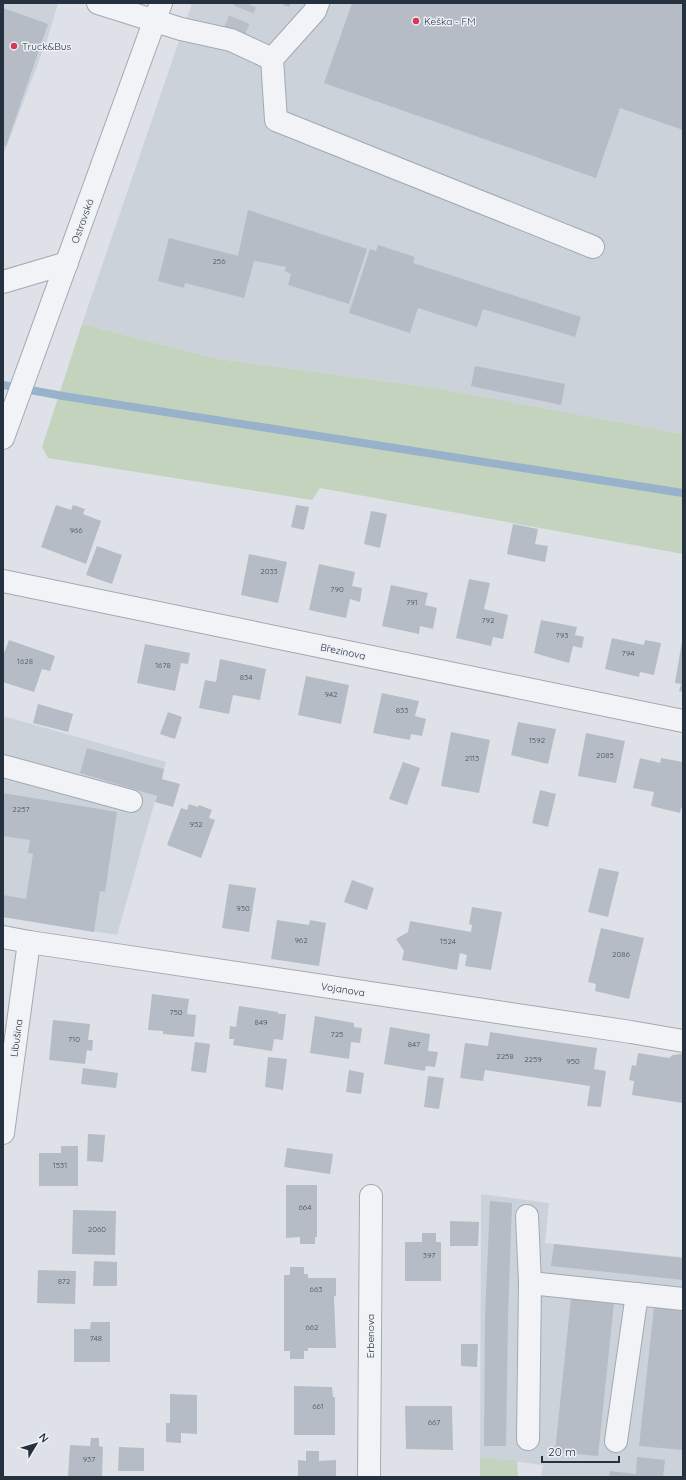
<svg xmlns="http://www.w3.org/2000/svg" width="686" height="1480" font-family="Quicksand,sans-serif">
	<rect width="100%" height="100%" fill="#dee2e8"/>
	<g fill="#ccd2da">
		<polygon points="3,3 58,3 48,37 3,156"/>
		<polygon points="192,3 683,3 683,434 436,388 219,359 82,324"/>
		<polygon points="3,716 166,762 117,935 3,917"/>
		<polygon points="481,1194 549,1203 545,1243 683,1257 683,1477 541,1477 543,1465 480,1457"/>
	</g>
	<g fill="#c4d3be">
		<polygon points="82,324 219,359 436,388 683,434 683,554 320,488 312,500 48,458 42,447"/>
		<polygon points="480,1457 517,1461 518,1477 480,1477"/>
	</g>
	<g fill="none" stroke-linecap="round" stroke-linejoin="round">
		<polyline stroke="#97b2ca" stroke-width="8" points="3,385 63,396 683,493"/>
	</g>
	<g fill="#b5bcc5">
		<polygon points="279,3 291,3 289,7"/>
		<polygon points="352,3 683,3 683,130 620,108 596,178 324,83"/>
		<polygon points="3,8 48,24 6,146 3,145"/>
		<polygon points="248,210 367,249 349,304 288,285 291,274 285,271 286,267 256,261 254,261 244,298 185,283 184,288 158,281 169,238 238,256"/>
		<polygon points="378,245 415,257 413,263 581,317 575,337 483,309 477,327 418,308 410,333 349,313 370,249 376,251"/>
		<polygon points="475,366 565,384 561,405 471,386"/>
		<polygon points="56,505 71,510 73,505 85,509 83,514 101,521 86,564 41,547"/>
		<polygon points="296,505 309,507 304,530 291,527"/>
		<polygon points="371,511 387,514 380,548 364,544"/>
		<polygon points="513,524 538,529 535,544 548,546 545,562 507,554"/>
		<polygon points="97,546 122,555 112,584 86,575"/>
		<polygon points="249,554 287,562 278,603 241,595"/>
		<polygon points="319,564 355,572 352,586 362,588 360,602 350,599 346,618 309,610"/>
		<polygon points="469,579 490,583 484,609 508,615 503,639 493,637 491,646 456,638"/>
		<polygon points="391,585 428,593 425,605 437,608 433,629 420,626 419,634 382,626"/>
		<polygon points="541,620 577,627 575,635 584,637 582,648 573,646 569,663 534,653"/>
		<polygon points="612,638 644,645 645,640 661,643 654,675 640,672 639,677 605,669"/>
		<polygon points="9,640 55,656 50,671 42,669 34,692 3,682 3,656"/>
		<polygon points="682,641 683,641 683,692 679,691 681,684 675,683"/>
		<polygon points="145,644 190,653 188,664 181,663 175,691 137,683"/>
		<polygon points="220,659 266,669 260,700 233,695 229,714 199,708 205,680 216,682"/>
		<polygon points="306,676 349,685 341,724 298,715"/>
		<polygon points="382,693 419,701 415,716 426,719 422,736 411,734 410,740 373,733"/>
		<polygon points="38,704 73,714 68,732 33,723"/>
		<polygon points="168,712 182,717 175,739 160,734"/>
		<polygon points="518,722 556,729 548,764 511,755"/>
		<polygon points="451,732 490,740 479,793 441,786"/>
		<polygon points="586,733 625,741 616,783 578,776"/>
		<polygon points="87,748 164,769 162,779 180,784 173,807 155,802 157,796 80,773"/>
		<polygon points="640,758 660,763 661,758 683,762 683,808 681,808 680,813 651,806 654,792 633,788"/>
		<polygon points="403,762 420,768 407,805 389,799"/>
		<polygon points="540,790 556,794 548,827 532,823"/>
		<polygon points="3,793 117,812 105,892 100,891 94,932 3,917 3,895 26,899 33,854 28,853 30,840 3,836"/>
		<polygon points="189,804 198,807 199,805 212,810 209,818 215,820 201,858 167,845 181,808 187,810"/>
		<polygon points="599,868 619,872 608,917 588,912"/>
		<polygon points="352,880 374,888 367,910 344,902"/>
		<polygon points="229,884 256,888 249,932 222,928"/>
		<polygon points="472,907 502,912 491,970 465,966 467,955 460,953 457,970 402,960 404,951 396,939 408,932 410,921 471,932 472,925 469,924"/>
		<polygon points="277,920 309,925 310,920 326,923 319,966 271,959"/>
		<polygon points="601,928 644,938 629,999 595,991 596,984 588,982"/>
		<polygon points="152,994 189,999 187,1014 196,1015 194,1037 163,1034 163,1031 148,1030"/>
		<polygon points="239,1006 278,1012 278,1014 286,1014 283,1040 274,1039 272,1051 233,1045 234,1039 229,1039 230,1026 236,1027"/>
		<polygon points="315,1016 354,1023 354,1027 362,1028 360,1043 351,1042 349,1059 310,1053"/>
		<polygon points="53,1020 90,1024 88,1040 93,1040 92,1051 87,1050 85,1064 49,1060"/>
		<polygon points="390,1027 430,1034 428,1051 438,1052 435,1067 426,1066 425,1071 384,1064"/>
		<polygon points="490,1032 597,1048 594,1069 606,1071 601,1107 587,1106 590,1086 485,1070 483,1081 460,1078 465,1043 488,1046"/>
		<polygon points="195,1042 210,1044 206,1073 191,1071"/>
		<polygon points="638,1053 669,1058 673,1055 682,1054 683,1103 632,1095 634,1081 629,1080 632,1065 636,1066"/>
		<polygon points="268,1057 287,1059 283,1090 265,1087"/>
		<polygon points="83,1068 118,1073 116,1088 81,1084"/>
		<polygon points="349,1070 364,1073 361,1094 346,1092"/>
		<polygon points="428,1076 444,1078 439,1109 424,1107"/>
		<polygon points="88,1134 105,1135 103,1162 87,1161"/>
		<polygon points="61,1146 78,1146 78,1186 39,1186 39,1153 61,1153"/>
		<polygon points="287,1148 333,1154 330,1174 284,1167"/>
		<polygon points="286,1185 317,1185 317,1237 315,1237 315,1244 300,1244 300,1237 286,1238"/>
		<polygon points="490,1201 512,1203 508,1318 506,1446 484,1446 485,1317"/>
		<polygon points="73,1210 116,1211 115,1255 72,1254"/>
		<polygon points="450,1221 479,1222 478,1246 450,1246"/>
		<polygon points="422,1233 436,1233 436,1242 441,1242 441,1281 405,1281 405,1242 422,1242"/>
		<polygon points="554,1244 683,1258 683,1280 551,1266"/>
		<polygon points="94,1261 117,1262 117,1286 93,1286"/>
		<polygon points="290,1267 304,1267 304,1274 308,1274 308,1278 336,1278 336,1296 334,1296 336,1348 308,1348 308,1351 304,1351 304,1359 290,1359 290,1351 284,1351 284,1275 290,1275"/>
		<polygon points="38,1270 76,1271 75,1304 37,1303"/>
		<polygon points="571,1298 614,1303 598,1456 555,1452"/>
		<polygon points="654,1307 683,1311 683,1450 639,1446"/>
		<polygon points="91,1322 110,1322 110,1362 74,1362 74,1329 90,1329"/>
		<polygon points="461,1344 478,1344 477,1367 461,1366"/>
		<polygon points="294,1386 332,1387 333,1397 335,1397 335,1435 294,1435"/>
		<polygon points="170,1394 197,1395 197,1434 181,1433 181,1443 166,1442 166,1423 170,1423"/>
		<polygon points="405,1406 452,1406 453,1450 406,1449"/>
		<polygon points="91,1438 99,1438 99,1446 103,1447 102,1477 68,1477 70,1445 90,1446"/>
		<polygon points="119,1447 144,1448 144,1471 118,1471"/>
		<polygon points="306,1451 319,1451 319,1461 336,1460 336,1477 298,1477 298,1460 306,1461"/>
		<polygon points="637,1457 665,1460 663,1477 609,1477 610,1471 636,1474"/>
	</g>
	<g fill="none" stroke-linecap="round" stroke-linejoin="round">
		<polyline stroke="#b9bfc6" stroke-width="22" stroke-dasharray="22 11" stroke-linecap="butt" points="231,40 246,3"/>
		<g stroke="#a3a9b2" stroke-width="24">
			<g id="minor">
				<polyline points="98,3 181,29 231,40 272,59"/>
				<polyline points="318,3 315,11 272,59 276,120 593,247"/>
				<polyline points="3,282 67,263"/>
				<polyline points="3,438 161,3"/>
				<polyline points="3,581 683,721"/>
				<polyline points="3,766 131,801"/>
				<polyline points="3,937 29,942 631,1032 683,1041"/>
				<polyline points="3,1133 29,942"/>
				<polyline points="527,1216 530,1283 528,1439"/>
				<polyline points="530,1283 683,1299"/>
				<polyline points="616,1441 637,1294"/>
				<polyline points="369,1477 371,1196"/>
			</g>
		</g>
		<use href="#minor" stroke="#f1f3f6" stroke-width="22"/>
	</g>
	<g fill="#d43b5a" stroke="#edf1f6" stroke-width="1.5">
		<circle cx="416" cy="21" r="4"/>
		<circle cx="14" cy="46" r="4"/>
	</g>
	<g text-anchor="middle" stroke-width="3" stroke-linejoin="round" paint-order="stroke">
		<g font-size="8" fill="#4a5461">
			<text x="219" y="264">256</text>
			<text x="76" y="533">966</text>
			<text x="269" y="574">2033</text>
			<text x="337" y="592">790</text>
			<text x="412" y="605">791</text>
			<text x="488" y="623">792</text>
			<text x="562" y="638">793</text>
			<text x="628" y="656">794</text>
			<text x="25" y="664">1628</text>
			<text x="163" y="668">1678</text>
			<text x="246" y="680">834</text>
			<text x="331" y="697">942</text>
			<text x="402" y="713">833</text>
			<text x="537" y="743">1592</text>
			<text x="605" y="758">2085</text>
			<text x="472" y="761">2113</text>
			<text x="21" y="812">2257</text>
			<text x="196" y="827">932</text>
			<text x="243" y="911">930</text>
			<text x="301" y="943">962</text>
			<text x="448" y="944">1524</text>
			<text x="621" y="957">2086</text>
			<text x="176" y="1015">750</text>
			<text x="261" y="1025">849</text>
			<text x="337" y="1037">725</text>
			<text x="74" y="1042">710</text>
			<text x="414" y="1047">847</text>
			<text x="505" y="1059">2258</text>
			<text x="533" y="1062">2259</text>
			<text x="573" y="1064">950</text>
			<text x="60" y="1168">1531</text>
			<text x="305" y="1210">664</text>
			<text x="97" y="1232">2060</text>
			<text x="429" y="1258">397</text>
			<text x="64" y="1284">872</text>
			<text x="316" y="1292">663</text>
			<text x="312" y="1330">662</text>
			<text x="96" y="1341">748</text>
			<text x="318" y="1409">661</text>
			<text x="434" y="1425">667</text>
			<text x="89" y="1462">937</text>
		</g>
		<g font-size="10" fill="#263140" stroke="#edf1f6" text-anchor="start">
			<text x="424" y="25">Keška - FM</text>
			<text x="22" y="50">Truck&amp;Bus</text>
		</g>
		<g font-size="10" fill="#263140" stroke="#edf1f6">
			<text transform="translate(82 221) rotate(-70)" y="4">Ostravská</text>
			<text transform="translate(343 651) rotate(12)" y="4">Březinova</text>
			<text transform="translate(343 989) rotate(9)" y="4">Vojanova</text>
			<text transform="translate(16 1038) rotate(-82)" y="4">Libušina</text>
			<text transform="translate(370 1336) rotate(-90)" y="4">Erbenova</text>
		</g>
	</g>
	<rect width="686" height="1480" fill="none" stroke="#263140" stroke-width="8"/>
	<g transform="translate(36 1444) rotate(52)" stroke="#edf1f6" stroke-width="3" paint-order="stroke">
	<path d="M0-3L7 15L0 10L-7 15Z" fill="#263140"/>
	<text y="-6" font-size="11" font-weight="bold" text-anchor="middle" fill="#263140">N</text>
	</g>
	<path d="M542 1456v6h77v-6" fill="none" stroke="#263140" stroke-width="2"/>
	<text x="548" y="1456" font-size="12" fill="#263140" stroke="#edf1f6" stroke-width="3" paint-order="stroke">20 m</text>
</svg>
